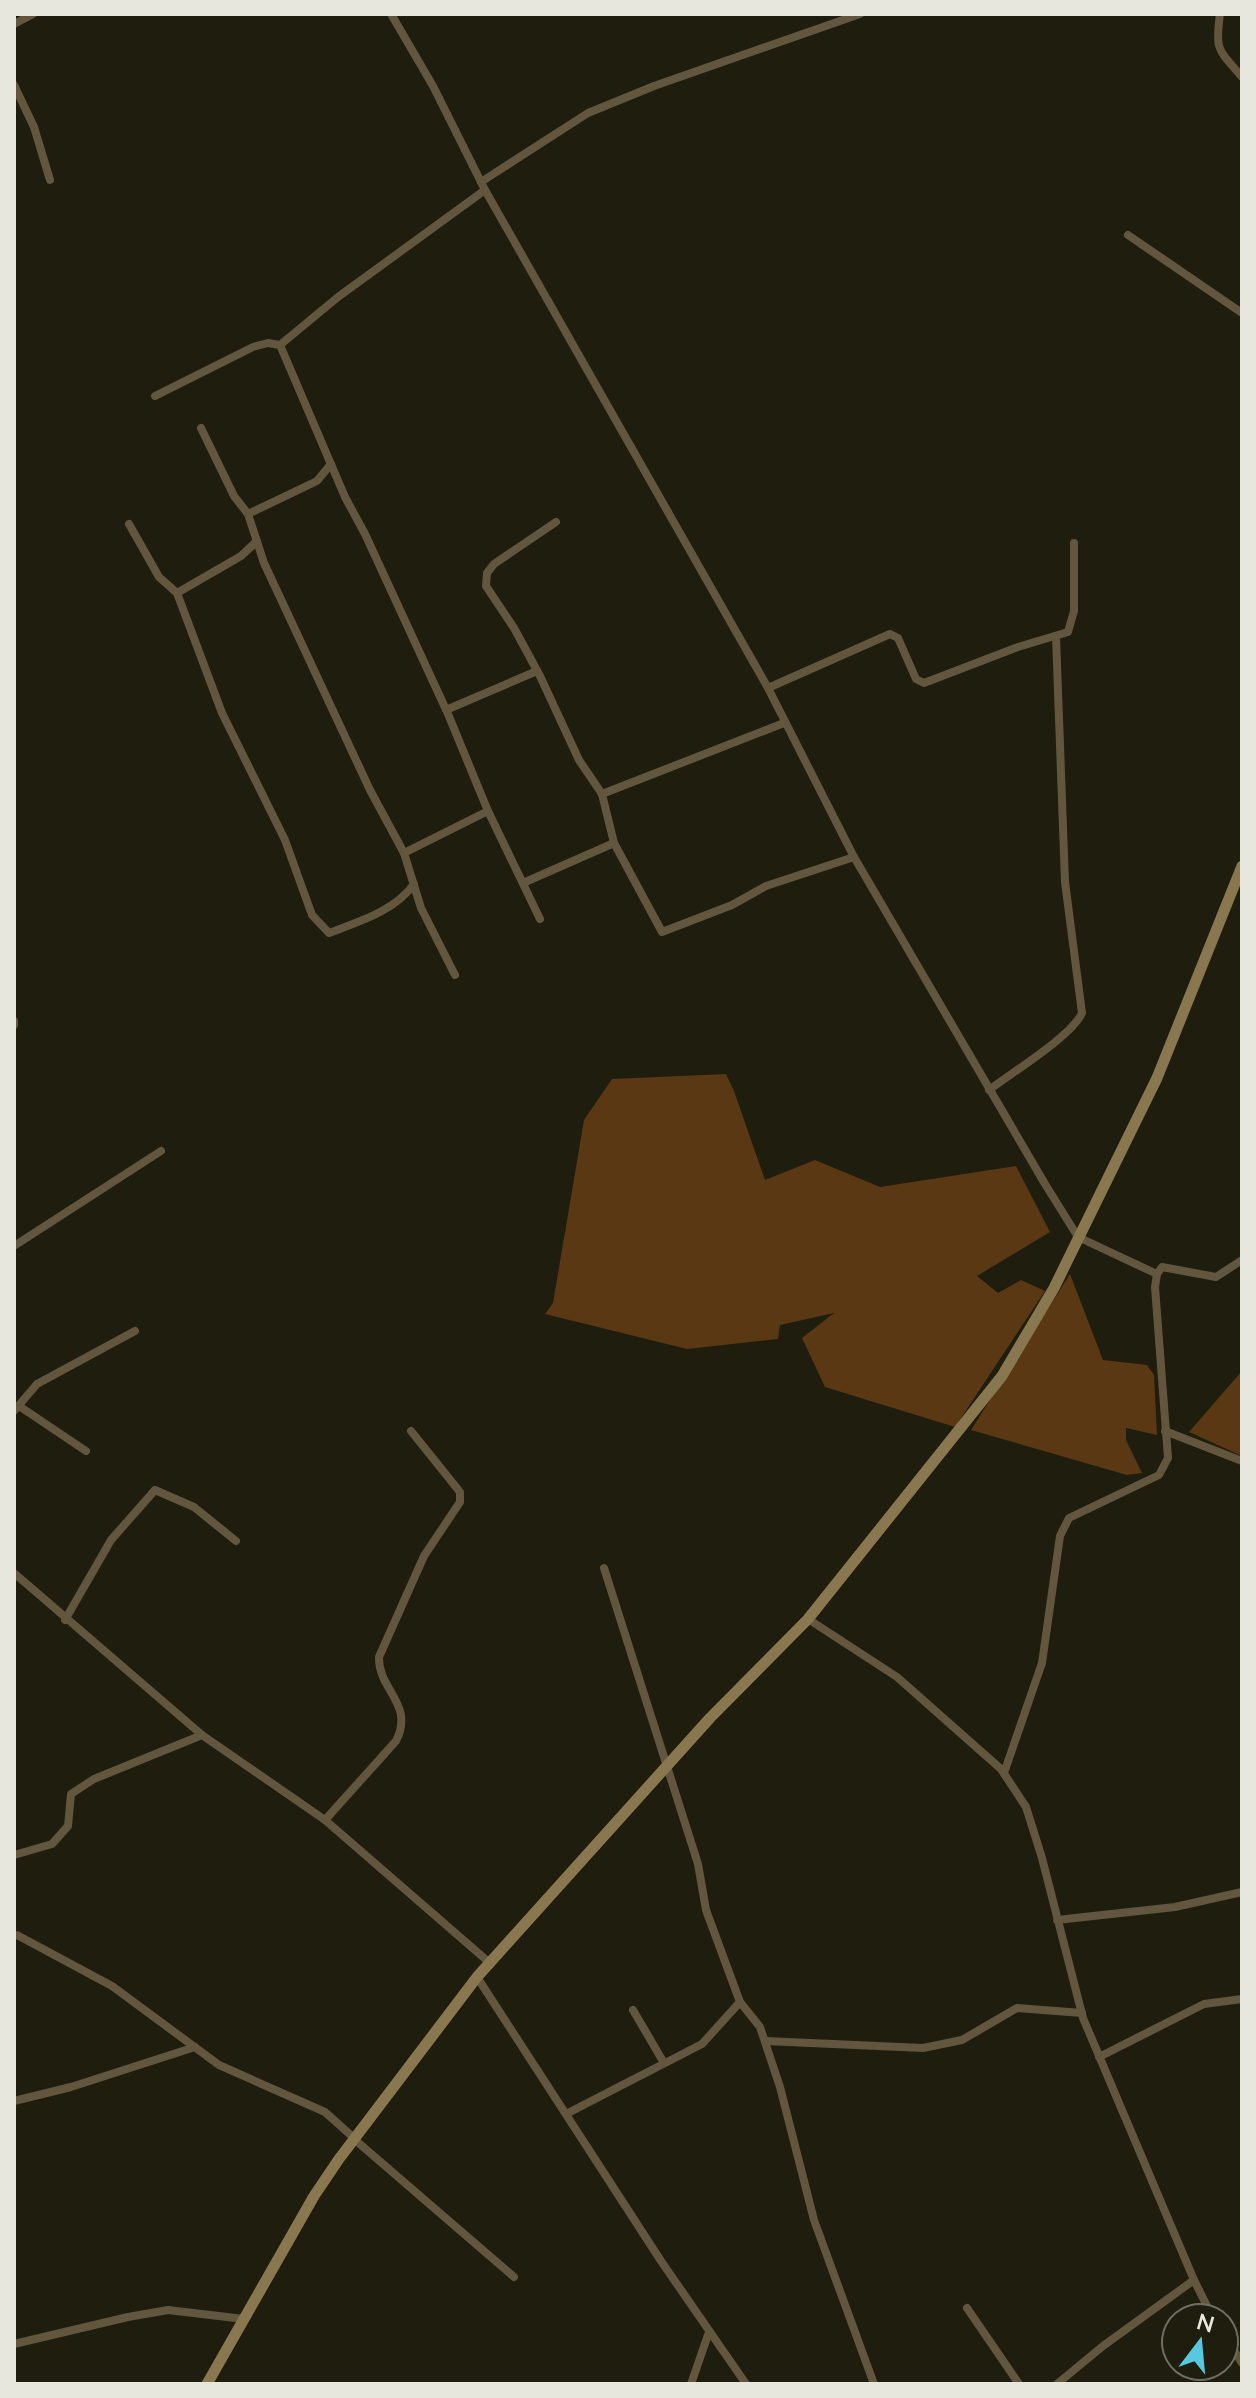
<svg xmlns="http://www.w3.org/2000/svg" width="1256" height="2398" font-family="Lato,sans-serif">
	<rect width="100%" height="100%" fill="#1e1d0e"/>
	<g fill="#5a3814">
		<polygon points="726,1074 734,1091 765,1180 815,1160 880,1187 1016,1166 1050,1232 977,1276 998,1293 1021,1280 1045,1291 955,1427 825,1387 802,1338 834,1313 780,1325 778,1339 687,1349 545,1314 553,1303 584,1120 612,1079"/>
		<polygon points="1070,1274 1103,1360 1147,1365 1154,1375 1157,1435 1126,1428 1126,1440 1142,1473 1127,1475 971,1430"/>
		<polygon points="1242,1371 1242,1456 1189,1432"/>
	</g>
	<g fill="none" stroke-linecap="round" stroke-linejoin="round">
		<g stroke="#62563e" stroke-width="8">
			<polyline points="391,14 433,86 485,190 768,688 854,857 1045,1184 1078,1237 1157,1274"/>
			<path d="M1220,14c-5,37 -2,35 22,63"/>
			<polyline points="14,24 33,14"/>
			<polyline points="14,85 34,127 50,180"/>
			<polyline points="481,182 588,113 654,86 860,14"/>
			<polyline points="1128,235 1242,313"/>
			<polyline points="280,345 345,497 365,534 448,714 488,811 540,919"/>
			<polyline points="155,396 253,347 268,343 280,345 338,297 485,190"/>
			<polyline points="201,428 234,496 248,514 264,563 370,790 404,853 421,908 455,975"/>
			<polyline points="248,514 317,481 331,464"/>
			<polyline points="556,522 494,564 487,573 486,586 514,628 540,676 579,760 602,794 614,843 662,932 732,905 766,886 854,857"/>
			<path d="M129,524l30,53 18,16 45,120 63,127 27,75 17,18c29,-11 66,-22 85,-49"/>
			<polyline points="177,593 241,556 257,541"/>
			<polyline points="768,688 890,634 898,638 916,679 924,683 1018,647 1068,632 1074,611 1074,543"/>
			<polyline points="446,710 537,671"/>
			<polyline points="602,794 784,723"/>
			<polyline points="404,853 488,811"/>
			<polyline points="523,883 614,843"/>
			<polyline points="14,1021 14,1025"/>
			<path d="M989,1090c22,-17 83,-54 93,-77l-17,-131 -9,-246"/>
			<polyline points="14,1246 161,1151"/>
			<polyline points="19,1406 86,1451"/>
			<polyline points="14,1411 37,1384 135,1331"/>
			<polyline points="1165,1431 1242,1461"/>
			<polyline points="604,1568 698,1864 706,1910 740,2002 760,2027 780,2087 814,2220 874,2384"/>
			<polyline points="14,1573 202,1735 325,1820 491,1964"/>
			<polyline points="808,1619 897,1677 1001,1769 1026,1807 1042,1858 1083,2018 1194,2280 1213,2318"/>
			<polyline points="65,1620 111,1540 155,1490 194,1507 236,1541"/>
			<polyline points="1004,1773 1042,1663 1060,1536 1069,1518 1159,1475 1168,1458 1155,1287 1157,1274 1162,1267 1216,1277 1242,1260"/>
			<path d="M325,1820l71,-79c19,-37 -18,-51 -17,-84l45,-101 36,-54v-10l-49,-61"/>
			<polyline points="14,1855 52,1844 68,1826 71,1794 94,1779 202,1735"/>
			<polyline points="1057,1920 1175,1907 1242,1892"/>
			<polyline points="14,1936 17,1935 112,1986 219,2065 325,2112 355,2139"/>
			<polyline points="477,1977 661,2261 746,2384"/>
			<polyline points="633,2010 664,2063"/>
			<polyline points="765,2041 923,2048 962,2040 1017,2008 1082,2013"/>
			<polyline points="1099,2057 1204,2004 1242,1999"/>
			<polyline points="14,2101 71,2087 195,2047"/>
			<polyline points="566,2114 702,2044 740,2002"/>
			<polyline points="354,2139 514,2277"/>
			<polyline points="967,2308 1019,2384"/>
			<polyline points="1224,2335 1242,2363"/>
			<polyline points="14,2344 128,2317 168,2310 244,2319"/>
			<polyline points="691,2384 709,2332"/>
			<polyline points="1057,2384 1103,2346 1194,2280"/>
		</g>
		<polyline stroke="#89774f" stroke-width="11" points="207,2384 314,2196 339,2159 477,1977 710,1718 808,1619 1002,1376 1054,1288 1157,1078 1242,866"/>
	</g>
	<rect width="1256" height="2398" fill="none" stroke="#e7e7dd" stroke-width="32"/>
	<g transform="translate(1200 2342) rotate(16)"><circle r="38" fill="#1e1d0e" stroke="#6e6e61" stroke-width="2"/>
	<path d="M0-6L14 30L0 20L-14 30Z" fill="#56c9e0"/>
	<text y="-12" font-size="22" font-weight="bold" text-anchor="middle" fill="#e7e7dd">N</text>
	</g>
</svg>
